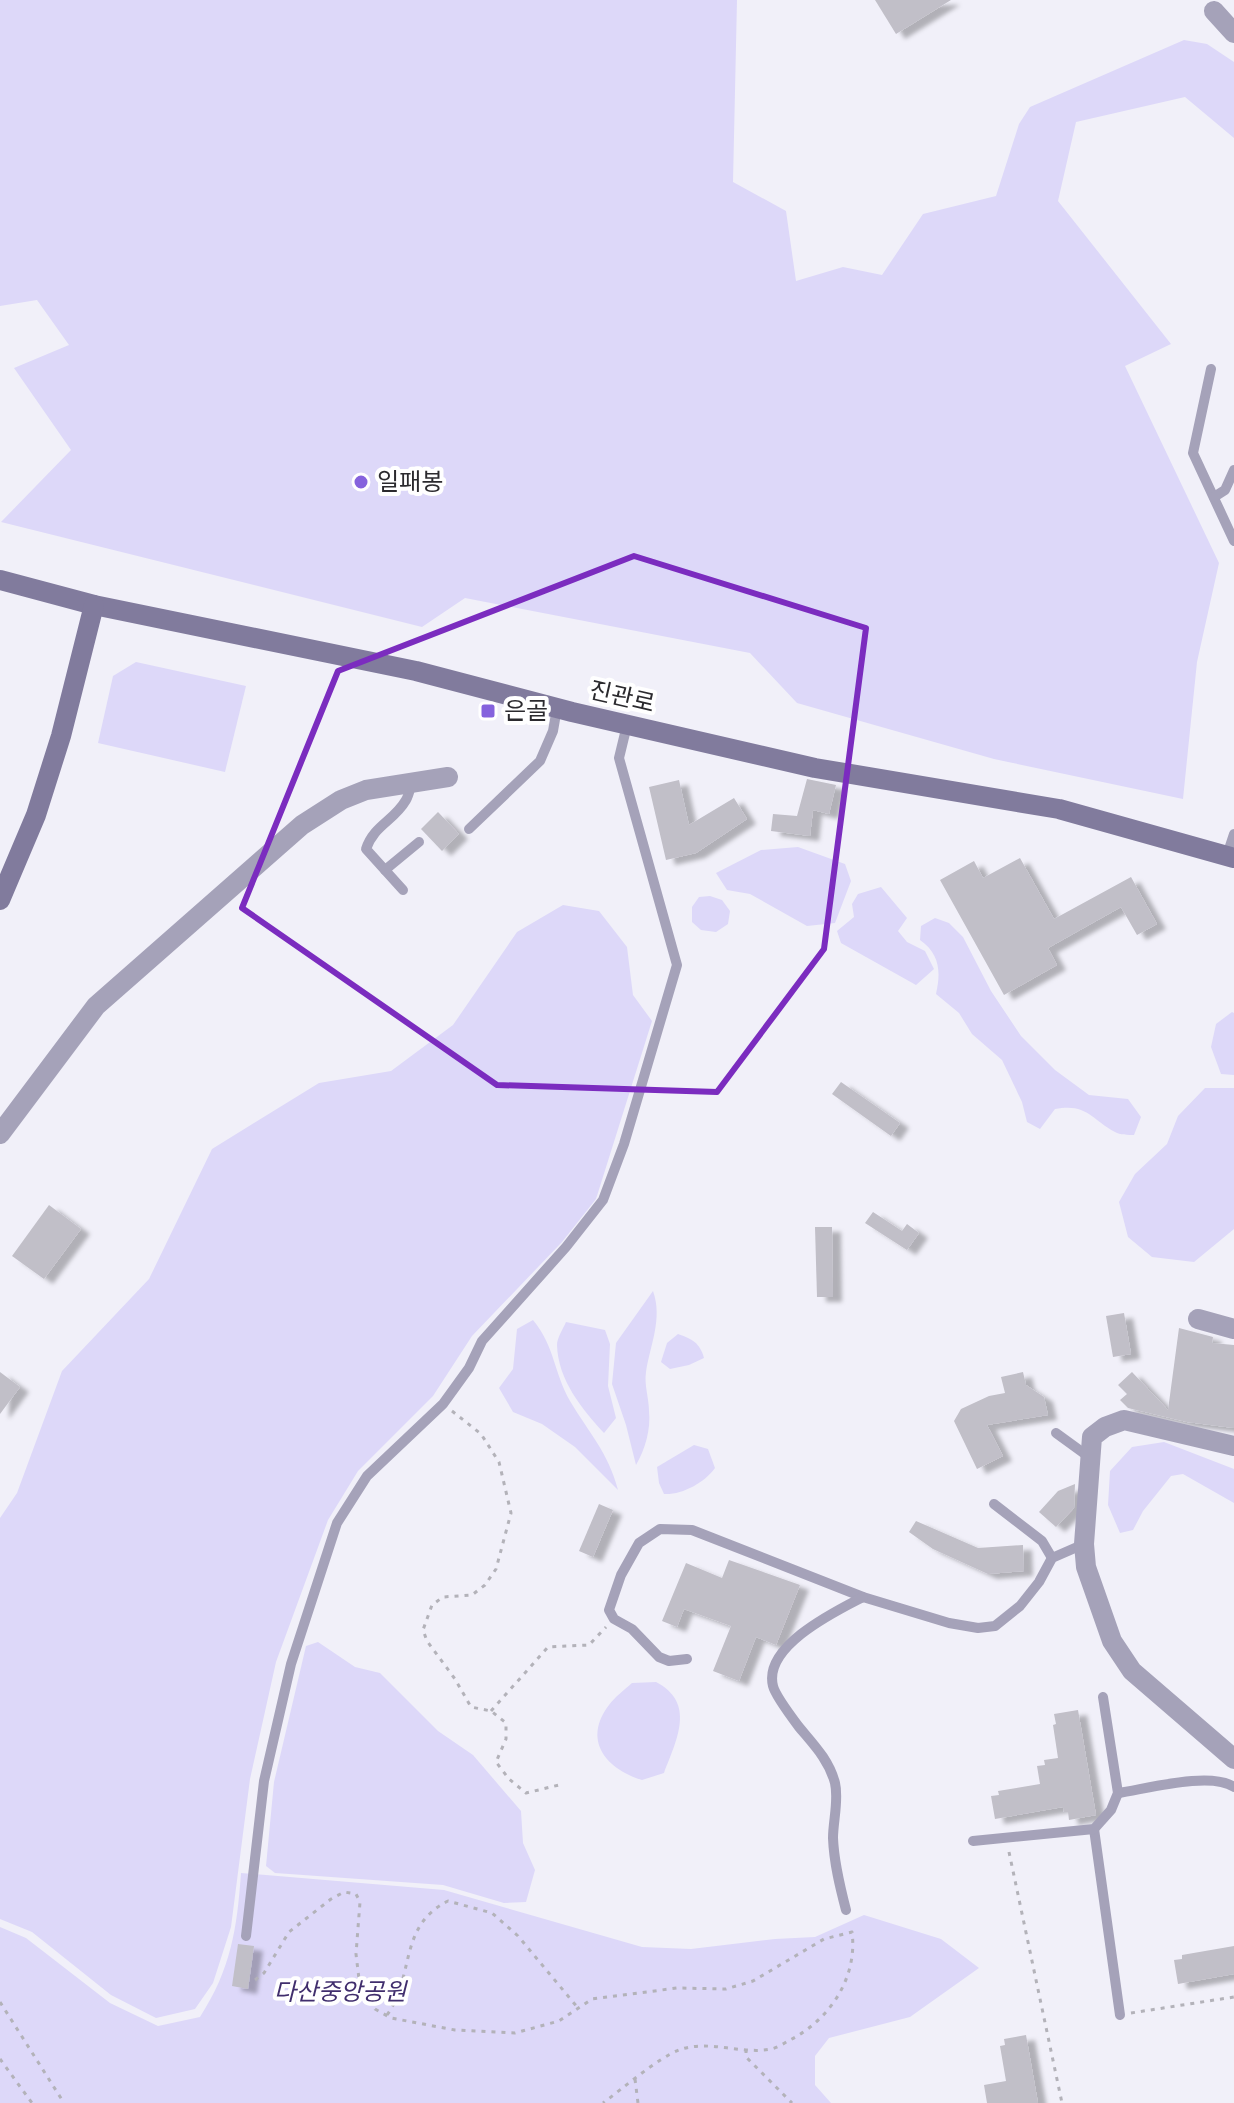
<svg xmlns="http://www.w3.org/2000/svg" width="1234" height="2103" font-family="'Crimson Pro','Noto Sans KR',serif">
	<defs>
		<filter id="shadow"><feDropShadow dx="9" dy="5" stdDeviation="2" flood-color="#0004"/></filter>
	</defs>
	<rect width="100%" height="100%" fill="#f1f0f9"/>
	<g fill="#ddd8f9">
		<polygon points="0,0 737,0 733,182 786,211 796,281 843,267 882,275 923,214 996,196 1019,124 1030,107 1184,40 1207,44 1234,62 1234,138 1185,97 1076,122 1058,201 1171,344 1125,366 1219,563 1197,662 1183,799 994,759 797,703 750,653 465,598 422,627 1,522 71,450 14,368 69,345 37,300 0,306"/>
		<polygon points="136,662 246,686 225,772 98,743 113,676"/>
		<polygon points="798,847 845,864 851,881 835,923 807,926 750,894 727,890 716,873 761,850"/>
		<polygon points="881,887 907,918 898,931 907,942 925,951 934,969 916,985 841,943 837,931 854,917 852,904 858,894"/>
		<polygon points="710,896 722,900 730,911 728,924 716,932 701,930 692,922 692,907 699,897"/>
		<polygon points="563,905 599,911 627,947 633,995 652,1021 596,1199 562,1242 472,1336 433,1396 358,1471 328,1520 276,1662 250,1779 231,1927 213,1983 195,2009 156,2018 111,1995 32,1932 0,1919 0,1518 17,1493 62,1371 149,1279 212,1149 319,1083 391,1071 453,1025 517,932"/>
		<path d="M935,918l14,5 14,14 28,54 30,45 34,34 34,25 39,4 13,18 -7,18c-6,0 -14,0 -19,-3 -24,-13 -28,-29 -60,-23l-15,20 -13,-7 -5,-20 -20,-42 -30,-26 -13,-21 -23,-19c5,-22 4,-40 -16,-54l1,-14z"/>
		<polygon points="1232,1012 1234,1013 1234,1075 1221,1074 1211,1047 1216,1024"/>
		<polygon points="1205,1088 1234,1088 1234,1229 1194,1262 1152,1257 1128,1237 1119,1202 1135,1174 1167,1144 1178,1116"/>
		<path d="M653,1291c10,28 -3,54 -7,81 -2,13 3,26 3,39 2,18 -4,39 -13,54l-10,-40 -14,-41 4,-41z"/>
		<path d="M533,1320c22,27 21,53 37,81 19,32 38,51 48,89l-43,-43 -33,-23 -29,-12 -14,-24 14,-19 4,-40z"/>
		<path d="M566,1322l39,8 5,14 -2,42 8,32 -12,15c-22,-24 -46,-53 -47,-88 0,-7 6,-16 9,-23z"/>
		<path d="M678,1334c14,5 22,9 26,24l-15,7 -19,4 -9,-7 6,-19z"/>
		<polygon points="1164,1442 1234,1469 1234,1503 1183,1474 1171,1476 1143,1511 1133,1530 1120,1533 1108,1505 1110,1471 1132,1447"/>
		<path d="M694,1445l14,4 7,19c-11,15 -33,27 -51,26l-5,-11 -2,-16z"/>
		<polygon points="318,1642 355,1667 380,1673 438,1731 473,1755 521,1811 523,1843 535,1870 526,1902 504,1903 443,1885 275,1873 266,1866 274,1782 306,1646"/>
		<path d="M656,1682c40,21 21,57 8,91l-22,7c-36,-11 -60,-40 -33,-75 6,-8 15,-15 23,-22z"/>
		<path d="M241,1873l203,17 198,57 49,2 84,-10 40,-2 49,-22 77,24 38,29 -69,49 -81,21 -14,18v29l16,18h-831v-176l26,11 84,65 48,23 42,-9c31,-48 37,-88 41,-144z"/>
	</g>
	<g fill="#c1bfc8" filter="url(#shadow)">
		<polygon points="875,0 951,0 896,34"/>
		<polygon points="807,779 836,785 829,814 813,810 810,836 771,831 773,814 797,816"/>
		<polygon points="679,780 689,825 734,798 747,819 696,853 666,860 649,787"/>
		<polygon points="438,812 459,834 442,851 421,829"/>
		<polygon points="1020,858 1054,919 1131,877 1157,924 1137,935 1121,907 1048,948 1057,965 1004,995 940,880 974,861 983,878"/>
		<polygon points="841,1082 900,1123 891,1136 832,1094"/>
		<polygon points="49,1205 81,1229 44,1279 12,1256"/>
		<polygon points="873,1212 902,1231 907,1224 919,1233 907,1250 865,1223"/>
		<polygon points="815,1227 832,1227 833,1297 817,1297"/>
		<polygon points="1124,1313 1131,1354 1113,1357 1106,1316"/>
		<polygon points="1179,1328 1213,1337 1212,1343 1234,1345 1234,1428 1187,1422 1128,1408 1120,1400 1127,1394 1118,1385 1132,1372 1168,1410"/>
		<polygon points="0,1372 20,1387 0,1414"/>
		<polygon points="1023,1372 1026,1385 1044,1397 1048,1415 987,1425 1003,1456 977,1469 954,1421 961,1409 989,1396 1005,1393 1001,1377"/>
		<polygon points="1075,1484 1074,1508 1056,1527 1039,1512 1058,1491"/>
		<polygon points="599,1504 613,1510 593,1557 579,1551"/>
		<polygon points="916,1521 978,1548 1023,1545 1024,1571 988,1574 933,1549 909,1532"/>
		<polygon points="729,1560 800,1585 776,1645 756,1637 739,1681 713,1671 731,1626 684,1609 677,1627 662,1621 686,1563 722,1578"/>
		<polygon points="1078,1710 1096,1815 1069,1820 1068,1812 1064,1812 1063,1807 995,1819 991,1796 999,1795 998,1791 1040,1784 1037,1766 1045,1765 1044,1760 1058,1758 1053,1725 1056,1724 1054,1714"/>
		<polygon points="238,1944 254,1946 248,1989 232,1986"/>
		<polygon points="1234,1946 1234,1974 1178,1984 1174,1960 1182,1959 1182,1955"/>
		<polygon points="1026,2035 1038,2103 987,2103 984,2085 1006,2081 1000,2046 1005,2045 1004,2039"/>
	</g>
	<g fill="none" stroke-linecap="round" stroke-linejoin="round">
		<g stroke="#b3b2b9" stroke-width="3" stroke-dasharray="4 6" stroke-linecap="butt">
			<polyline points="452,1411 481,1434 499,1462 511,1513 496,1569 485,1585 472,1595 443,1597 432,1605 423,1630 427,1641 455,1679 471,1707 491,1711 506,1723 506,1739 496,1762 509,1779 526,1793 559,1785"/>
			<polyline points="491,1711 548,1647 589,1645 606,1627"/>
			<polyline points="1009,1852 1062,2103"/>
			<path d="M255,1980l9,-7 25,-41 42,-33 13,-7 12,2 4,8 -4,52 3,25 16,30 16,9 64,12 60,3 44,-12 33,-22 85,-11 49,1 27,-8 71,-42 28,-7c6,46 -23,89 -64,109 -5,3 -11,7 -17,8 -29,6 -63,-10 -92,1 -21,8 -57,39 -76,53"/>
			<polyline points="0,2002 64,2103"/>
			<polyline points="1131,2013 1234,1997"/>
			<path d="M387,2015c28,-39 11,-89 61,-114l44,12 26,23 60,72"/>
			<polyline points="746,2049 746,2057 792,2103"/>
			<polyline points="0,2059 32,2103"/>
			<polyline points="635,2079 638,2103"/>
		</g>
		<g stroke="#a5a2b9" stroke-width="10">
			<polyline points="1211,369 1193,453 1234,541"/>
			<polyline points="1214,497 1225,490 1234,470"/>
			<polyline points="469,829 540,761 553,731 557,708"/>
			<polyline points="1227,855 1234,834"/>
			<polyline points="385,870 419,842"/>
			<path d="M403,890l-37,-41c8,-24 28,-28 40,-49 3,-5 4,-12 6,-18"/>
			<polyline points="1056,1433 1089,1457"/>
			<polyline points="994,1504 1042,1541 1052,1558"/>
			<polyline points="687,1659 669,1661 659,1657 632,1629 614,1619 609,1610 621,1575 639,1543 660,1529 692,1530 863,1597 949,1623 978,1628 995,1626 1020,1606 1039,1582 1052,1558 1084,1544"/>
			<path d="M1118,1793c28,-4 93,-22 116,-6"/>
			<polyline points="1094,1829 1120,2015"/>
			<polyline points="973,1841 1094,1829 1111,1810 1118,1793 1103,1697"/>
			<path d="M846,1910c-6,-23 -12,-47 -13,-72 0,-17 6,-38 2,-55 -6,-23 -21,-38 -36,-56 -6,-8 -24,-32 -26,-41 -10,-40 63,-75 90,-89"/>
			<polyline points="246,1936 264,1781 291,1664 337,1523 367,1476 443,1404 469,1368 482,1341 566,1247 603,1200 624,1144 677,965 619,758 627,725"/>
		</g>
		<g stroke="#a5a2b9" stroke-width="20">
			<polyline points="1214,11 1234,33"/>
			<polyline points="0,1134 96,1006 302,825 341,800 366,790 448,777"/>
			<polyline points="1198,1319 1234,1329"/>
			<polyline points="1234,1446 1124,1420 1105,1427 1092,1437 1084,1544 1086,1567 1112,1641 1132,1671 1234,1759"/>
		</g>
		<g stroke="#817b9d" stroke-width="20">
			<polyline points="0,580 94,605 416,671 572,712 815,768 1059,809 1234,858"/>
			<polyline points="0,900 36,815 61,736 94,605"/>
		</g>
	</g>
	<path fill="none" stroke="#7b2cbf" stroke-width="6" stroke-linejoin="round" d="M634,556l232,72 -42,321 -107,143 -220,-7 -255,-177 96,-237z"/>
	<g fill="#8562dd" stroke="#fff" stroke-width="3">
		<circle cx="361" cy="482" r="8"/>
		<rect x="480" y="703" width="16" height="16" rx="4"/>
	</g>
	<g text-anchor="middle" stroke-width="8" stroke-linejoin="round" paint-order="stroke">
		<g font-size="24" fill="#2b2a2e" stroke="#fff" text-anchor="start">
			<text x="377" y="490">일패봉</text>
			<text x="504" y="719">은골</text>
		</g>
		<g font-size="24" fill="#2b2a2e" stroke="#fff">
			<text transform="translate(622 697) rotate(13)" y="8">진관로</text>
		</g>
		<g font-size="24" font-style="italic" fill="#402e6d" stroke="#fff">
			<text x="340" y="2000">다산중앙공원</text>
		</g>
	</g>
</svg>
